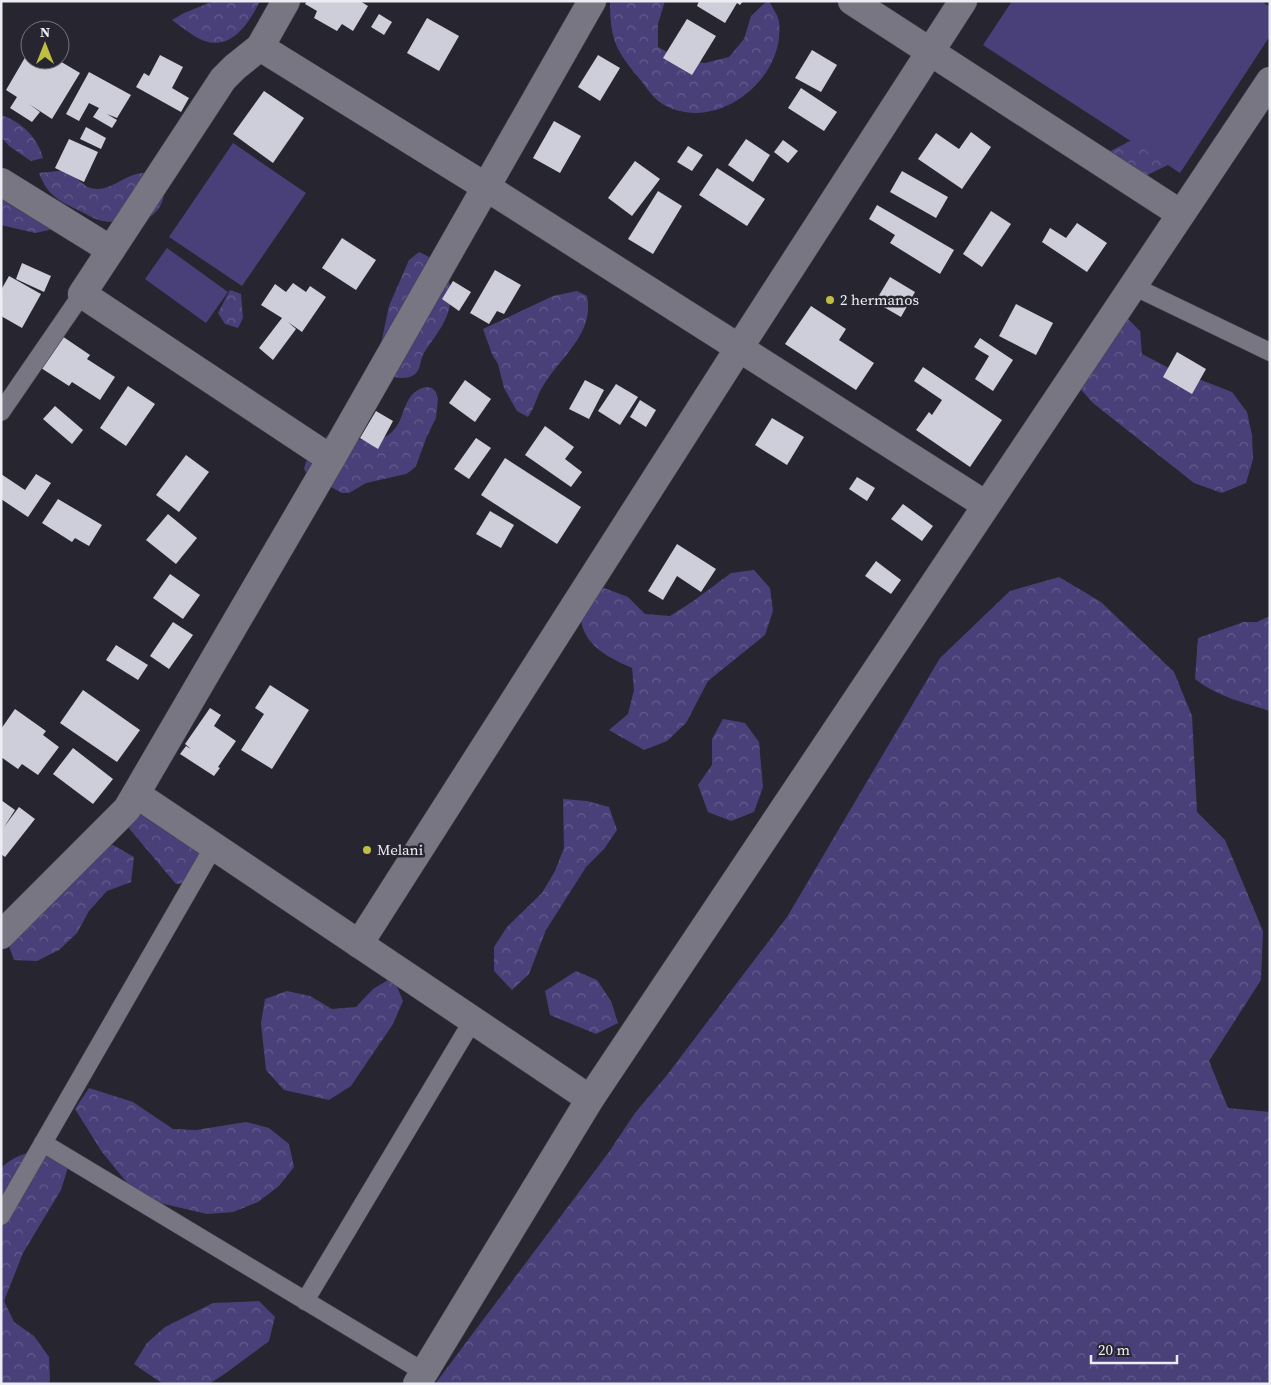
<svg xmlns="http://www.w3.org/2000/svg" width="1271" height="1385" font-family="'Source Serif 4',serif">
	<defs>
		<pattern id="forest-crowns" width="20" height="18" patternUnits="userSpaceOnUse" patternTransform="scale(1.25)"><rect width="20" height="18" fill="#4a4079"/><path d="M2 6a3 3 0 1 1 6 0M12 15a3 3 0 1 1 6 0" fill="none" stroke="#645c8c"/></pattern>
	</defs>
	<rect width="100%" height="100%" fill="#272630"/>
	<g fill="url(#forest-crowns)">
		<path d="M214,1h46c-11,22 -29,51 -58,39 -11,-5 -20,-13 -30,-20l12,-7z"/>
		<path d="M610,1h55l-7,23v23l24,13 23,3 24,-6 15,-18 7,-23 16,-15h2c3,6 9,14 10,21 7,59 -66,114 -118,81 -9,-6 -16,-18 -23,-26 -23,-28 -28,-39 -28,-76z"/>
		<path d="M1,115c21,7 36,22 42,43l-12,3 -22,-15 -8,-9z"/>
		<polygon points="1136,138 1174,162 1127,185 1085,164"/>
		<path d="M68,170c5,4 16,16 20,17 23,10 42,-22 65,-12 22,11 8,45 -16,46 -10,1 -24,2 -34,0 -7,-1 -15,-6 -21,-9 -22,-11 -34,-15 -43,-39z"/>
		<polygon points="1,172 63,227 35,233 1,225"/>
		<path d="M419,252c32,13 40,43 24,72 -6,11 -13,19 -19,29 -5,8 -2,18 -12,23 -12,5 -25,-1 -37,-4l14,-66 20,-46z"/>
		<polygon points="230,290 241,294 243,318 238,328 225,324 218,313"/>
		<path d="M577,291l10,5c8,38 -27,61 -44,90 -7,11 -7,19 -15,31l-11,-6 -13,-23 -6,-24 -6,-10 -9,-25 70,-33z"/>
		<polygon points="1100,311 1123,314 1140,331 1142,354 1167,367 1232,392 1247,412 1252,435 1253,459 1246,483 1222,493 1194,483 1093,403 1075,383"/>
		<path d="M426,387l6,1 4,4 2,7 -2,19 -9,18 -11,30 -4,4 -6,4 -40,9 -17,10h-7l-35,-19 -3,-5c4,-17 14,-26 27,-36 17,5 46,13 61,-1 15,-14 9,-39 34,-45z"/>
		<path d="M754,570l16,18 3,23 -8,24 -57,46 -22,42 -19,18 -23,9 -35,-20 19,-16 6,-24 -2,-22c-22,-10 -47,-21 -51,-48 -1,-7 1,-17 2,-24l21,-8 24,9 17,17 25,2 22,-14 39,-29z"/>
		<polygon points="1059,577 1101,602 1174,672 1192,716 1197,812 1225,840 1263,931 1261,980 1209,1061 1228,1108 1270,1112 1270,1384 435,1384 609,1152 635,1113 667,1075 787,917 940,658 1010,591"/>
		<path d="M1270,616v95c-25,-8 -54,-15 -75,-32l3,-41 46,-16h13z"/>
		<polygon points="723,719 745,723 759,742 763,787 754,812 731,821 708,812 698,785 712,765 712,739"/>
		<polygon points="563,799 587,801 609,807 617,830 604,849 586,867 546,930 529,974 512,990 494,971 494,947 507,927 542,893 555,871 564,848"/>
		<polygon points="152,808 206,859 199,882 176,884 116,813"/>
		<polygon points="90,845 113,845 134,857 131,882 107,891 89,911 77,933 59,950 37,961 14,960 6,938"/>
		<polygon points="576,971 597,980 611,1001 618,1023 596,1034 550,1015 545,991"/>
		<polygon points="393,977 403,1001 393,1024 351,1086 329,1100 284,1090 266,1070 261,1023 265,999 287,991 310,996 332,1009 356,1007 373,989"/>
		<polygon points="89,1088 133,1102 173,1129 196,1130 246,1122 269,1128 289,1144 294,1167 279,1186 258,1202 233,1212 207,1214 164,1204 137,1195 102,1152 75,1109"/>
		<path d="M51,1149l17,18 -7,23 -38,63 -19,48 10,21 20,14 15,21 1,23 -1,4h-48v-216c14,-14 32,-17 50,-19z"/>
		<polygon points="259,1301 275,1317 269,1341 226,1373 209,1384 163,1384 134,1364 147,1343 165,1327 213,1303"/>
	</g>
	<g fill="#4a4079">
		<polygon points="1012,1 1261,1 1270,7 1270,36 1180,173 983,45"/>
		<polygon points="233,143 306,193 242,286 169,237"/>
		<polygon points="167,248 228,292 206,323 145,279"/>
	</g>
	<g fill="#cecdda">
		<polygon points="307,1 360,1 368,6 353,31 342,24 337,31 314,18 317,11 305,4"/>
		<polygon points="699,1 743,1 740,5 737,3 725,23 697,6"/>
		<polygon points="379,14 392,22 384,35 371,27"/>
		<polygon points="427,18 459,36 439,71 407,53"/>
		<polygon points="687,19 716,36 692,75 663,58"/>
		<polygon points="30,49 30,60 58,60 80,73 52,119 29,104 40,112 32,122 10,108 17,97 6,90"/>
		<polygon points="812,50 837,65 821,92 795,78"/>
		<polygon points="160,55 183,67 172,88 189,98 181,112 136,87 144,73 149,76"/>
		<polygon points="598,55 620,68 600,101 578,87"/>
		<polygon points="89,72 131,95 117,118 107,114 117,120 112,128 93,117 99,108 89,103 79,121 66,114"/>
		<polygon points="801,88 837,112 824,131 788,108"/>
		<polygon points="264,91 304,118 273,163 233,134"/>
		<polygon points="554,121 581,136 560,173 533,158"/>
		<polygon points="86,127 106,138 101,149 80,139"/>
		<polygon points="971,132 991,147 962,189 918,159 936,133 959,149"/>
		<polygon points="69,139 98,152 84,182 55,168"/>
		<polygon points="746,139 770,155 753,182 728,165"/>
		<polygon points="783,140 798,151 788,163 774,152"/>
		<polygon points="688,146 703,155 692,171 677,162"/>
		<polygon points="635,161 660,179 632,216 608,198"/>
		<polygon points="717,168 765,199 747,226 699,195"/>
		<polygon points="902,171 948,197 936,218 890,192"/>
		<polygon points="658,191 682,206 653,254 628,239"/>
		<polygon points="877,205 954,250 940,274 890,243 895,235 869,219"/>
		<polygon points="991,211 1011,224 982,267 963,254"/>
		<polygon points="1077,223 1107,243 1087,272 1042,242 1050,228 1066,238"/>
		<polygon points="342,238 376,260 356,290 322,268"/>
		<polygon points="22,263 51,276 44,292 16,279"/>
		<polygon points="495,270 521,285 504,314 497,311 489,324 470,313"/>
		<polygon points="9,276 41,294 22,328 1,316 1,290"/>
		<polygon points="890,277 915,292 901,317 875,302"/>
		<polygon points="453,281 471,292 459,311 442,299"/>
		<polygon points="293,283 306,292 310,286 326,297 302,332 288,322 296,329 273,360 259,348 282,318 261,305 275,284 286,292"/>
		<polygon points="1016,304 1053,323 1036,355 999,336"/>
		<polygon points="811,306 846,329 839,340 874,363 856,390 785,344"/>
		<polygon points="62,336 90,355 87,359 115,377 100,400 72,382 69,386 41,368"/>
		<polygon points="980,338 1013,360 993,391 975,379 989,356 974,347"/>
		<polygon points="1177,352 1206,369 1192,394 1163,377"/>
		<polygon points="923,367 1002,420 970,467 916,430 929,412 932,415 942,400 914,381"/>
		<polygon points="465,380 491,399 475,422 449,403"/>
		<polygon points="585,380 604,390 589,419 569,409"/>
		<polygon points="616,384 638,397 620,425 598,411"/>
		<polygon points="128,386 155,404 126,446 100,428"/>
		<polygon points="640,400 656,410 646,427 630,417"/>
		<polygon points="55,406 83,430 72,444 43,419"/>
		<polygon points="376,411 393,421 378,449 360,438"/>
		<polygon points="772,418 804,437 787,465 755,445"/>
		<polygon points="545,426 574,447 565,459 582,472 571,487 525,455"/>
		<polygon points="476,438 491,448 469,479 454,469"/>
		<polygon points="186,455 209,472 179,512 156,495"/>
		<polygon points="505,458 581,507 557,544 481,495"/>
		<polygon points="1,474 25,490 36,474 51,483 28,517 1,499"/>
		<polygon points="857,477 875,488 867,501 849,489"/>
		<polygon points="58,499 102,525 89,546 75,538 72,542 42,523"/>
		<polygon points="903,504 933,526 922,541 891,519"/>
		<polygon points="490,511 514,525 501,548 476,534"/>
		<polygon points="168,514 197,538 176,564 146,540"/>
		<polygon points="677,544 716,569 701,592 677,576 663,600 648,591"/>
		<polygon points="876,561 901,580 891,594 865,576"/>
		<polygon points="170,574 200,595 183,619 153,598"/>
		<polygon points="173,622 193,635 169,669 150,656"/>
		<polygon points="116,645 148,665 138,680 106,660"/>
		<polygon points="270,685 309,710 272,769 241,750 264,714 255,708"/>
		<polygon points="83,690 140,730 117,762 60,723"/>
		<polygon points="210,708 221,715 214,726 236,741 218,767 220,768 214,776 180,754 186,746 191,749 185,744"/>
		<polygon points="15,709 46,731 43,735 59,747 38,775 22,764 18,769 1,757 1,729"/>
		<polygon points="73,748 113,779 93,804 53,774"/>
		<polygon points="1,800 15,810 4,827 19,807 35,819 5,857 1,854"/>
	</g>
	<g fill="none" stroke-linecap="round" stroke-linejoin="round">
		<g stroke="#45444d" stroke-width="19">
			<g id="service">
				<polyline points="1133,286 1270,352"/>
				<polyline points="1,412 82,294"/>
				<polyline points="43,1143 424,1372"/>
				<polyline points="1,1216 214,846"/>
				<polyline points="305,1301 473,1020"/>
			</g>
		</g>
		<g stroke="#45444d" stroke-width="29">
			<g id="minor">
				<polyline points="286,1 260,47 235,67 223,79 82,294 331,459"/>
				<polyline points="852,1 1181,214"/>
				<polyline points="260,47 486,187 986,505"/>
				<polyline points="1,182 111,250"/>
				<polyline points="136,794 590,1099"/>
				<polyline points="1,935 127,809 331,459 592,1"/>
				<polyline points="359,944 739,348 963,1"/>
				<polyline points="417,1384 590,1099 1270,81"/>
			</g>
		</g>
		<use href="#service" stroke="#777682" stroke-width="18"/>
		<use href="#minor" stroke="#777682" stroke-width="28"/>
	</g>
	<g fill="#bebf42" stroke="#272630" stroke-width="2">
		<circle cx="830" cy="300" r="5"/>
		<circle cx="367" cy="850" r="5"/>
	</g>
	<g text-anchor="middle" stroke-width="5" stroke-linejoin="round" paint-order="stroke">
		<g font-size="15" fill="#ececf3" stroke="#272630" text-anchor="start">
			<text x="840" y="305">2 hermanos</text>
			<text x="377" y="855">Melani</text>
		</g>
	</g>
	<rect width="1271" height="1385" fill="none" stroke="#ececf3" stroke-width="5"/>
	<g transform="translate(45 45)"><circle r="24" fill="#272630" stroke="#76757e"/>
	<path d="M0-4L9 19L0 12L-9 19Z" fill="#bebf42"/>
	<text y="-8" font-size="14" font-weight="bold" text-anchor="middle" fill="#ececf3">N</text>
	</g>
	<path d="M1091 1355v8h86v-8" fill="none" stroke="#ececf3" stroke-width="2.5"/>
	<text x="1098" y="1355" font-size="15" fill="#ececf3" stroke="#272630" stroke-width="4" paint-order="stroke">20 m</text>
</svg>
